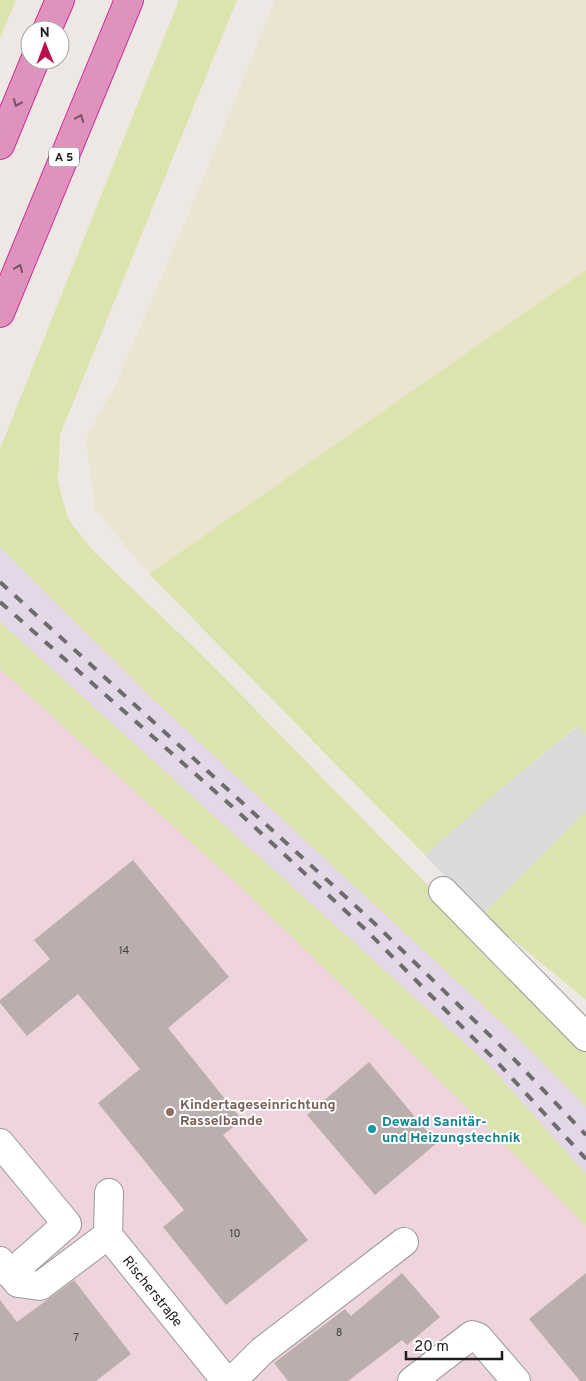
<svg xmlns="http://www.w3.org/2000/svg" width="586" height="1381" font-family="Overpass,sans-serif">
	<rect width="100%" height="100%" fill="#eee8e5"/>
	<polygon fill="#eed5dd" points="0,669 245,891 473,1113 586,1226 586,1381 0,1381"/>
	<polygon fill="#e4d7e7" points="0,547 153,699 518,1038 586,1107 586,1174 489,1065 0,622"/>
	<polygon fill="#ebe4d1" points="275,0 586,0 586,270 149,574 95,509 86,439 117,382 209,165"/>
	<g fill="#dce4ae">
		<polygon points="0,0 16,0 0,38"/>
		<polygon points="179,0 237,0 60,435 58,482 68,519 94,552 203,656 445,903 586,1051 586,1107 518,1038 153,699 0,547 0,449"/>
		<polygon points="586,270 586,736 577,726 502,788 425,855 149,574"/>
		<polygon points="0,622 489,1065 586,1174 586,1226 473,1113 245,891 0,669"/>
		<polygon points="586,811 586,1000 482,914"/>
	</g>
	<polygon fill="#dadada" points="578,726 586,736 586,811 482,914 425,855 502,788"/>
	<g fill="#bbafae">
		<polygon points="133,860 229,977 168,1028 242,1120 223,1135 308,1240 226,1305 163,1227 184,1210 98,1103 140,1069 78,994 27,1036 0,1003 0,1000 50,959 34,940"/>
		<polygon points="369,1062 437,1143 375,1195 307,1115"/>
		<polygon points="402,1273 440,1317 407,1345 402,1340 348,1381 288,1381 274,1363 345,1309 351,1316"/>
		<polygon points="586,1273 586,1381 580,1381 529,1319"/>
		<polygon points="74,1280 131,1354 96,1381 0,1381 0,1300 17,1322"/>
	</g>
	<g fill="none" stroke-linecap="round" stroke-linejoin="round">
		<g stroke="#989898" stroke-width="30">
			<g id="minor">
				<polyline points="443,891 586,1037"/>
				<polyline points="0,1143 67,1224 10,1274"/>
				<polyline points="109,1193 108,1235 226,1381"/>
				<polyline points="0,1261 18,1283 40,1286 108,1235"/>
				<polyline points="232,1381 262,1351 404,1242"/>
				<polyline points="412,1381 472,1335 478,1337 516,1381"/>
			</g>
		</g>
		<g stroke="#cb329c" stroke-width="30">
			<g id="highway">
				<polyline points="47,30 60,0"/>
				<polyline points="0,145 35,60"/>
				<polyline points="0,313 129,0"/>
			</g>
		</g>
		<use href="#minor" stroke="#fff" stroke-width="28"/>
		<use href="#highway" stroke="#df92bc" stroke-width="28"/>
		<g stroke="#6c6c6c" stroke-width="4" stroke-dasharray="10 10" stroke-linecap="butt">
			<polyline points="0,582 372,921 510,1055 586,1135"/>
			<polyline points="0,602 235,809 365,929 499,1064 586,1159"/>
		</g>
	</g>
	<defs><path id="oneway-chevron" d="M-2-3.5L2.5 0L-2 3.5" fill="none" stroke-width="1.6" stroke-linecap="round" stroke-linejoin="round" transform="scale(1.25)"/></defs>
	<g stroke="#755265">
		<use href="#oneway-chevron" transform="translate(17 103) rotate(112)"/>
		<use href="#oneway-chevron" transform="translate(80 118) rotate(-68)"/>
		<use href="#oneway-chevron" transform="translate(19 268) rotate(-68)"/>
	</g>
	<circle fill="#8d6e63" stroke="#fff" stroke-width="2" cx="170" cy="1112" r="5"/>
	<circle fill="#0f9aa8" stroke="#fff" stroke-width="2" cx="372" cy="1129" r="5"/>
	<g text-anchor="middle" stroke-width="4" stroke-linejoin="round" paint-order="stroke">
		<g font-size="11" fill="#454242">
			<text x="124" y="954">14</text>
			<text x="235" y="1237">10</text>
			<text x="339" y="1336">8</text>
			<text x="76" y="1341">7</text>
		</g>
		<rect fill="#fff" stroke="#626262" stroke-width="1" x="49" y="147.5" width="30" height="19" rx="4"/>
		<g font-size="12" font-weight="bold" fill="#1e1e1e">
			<text x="64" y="161">A 5</text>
		</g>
		<g font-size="14" font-weight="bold" fill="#785e54" stroke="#fff" text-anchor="start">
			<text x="180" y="1109">Kindertageseinrichtung<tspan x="180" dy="16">Rasselbande</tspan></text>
		</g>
		<g font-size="14" font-weight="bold" fill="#0d838f" stroke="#fff" text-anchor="start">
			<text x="382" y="1126">Dewald Sanitär-<tspan x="382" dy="16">und Heizungstechnik</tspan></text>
		</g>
		<g font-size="14" fill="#1e1e1e" stroke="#fff">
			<text transform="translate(153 1291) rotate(51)" y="5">Rischerstraße</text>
		</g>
	</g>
	<g transform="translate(45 45) rotate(359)"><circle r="24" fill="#ffffff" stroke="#a5a5a5"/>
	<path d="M0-4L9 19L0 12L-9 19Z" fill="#bc104c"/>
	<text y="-8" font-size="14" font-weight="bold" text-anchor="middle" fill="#1e1e1e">N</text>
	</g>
	<path d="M406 1351v8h96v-8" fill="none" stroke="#1e1e1e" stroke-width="2.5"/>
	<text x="414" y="1351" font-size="15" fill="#1e1e1e" stroke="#ffffff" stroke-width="4" paint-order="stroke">20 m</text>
</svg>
